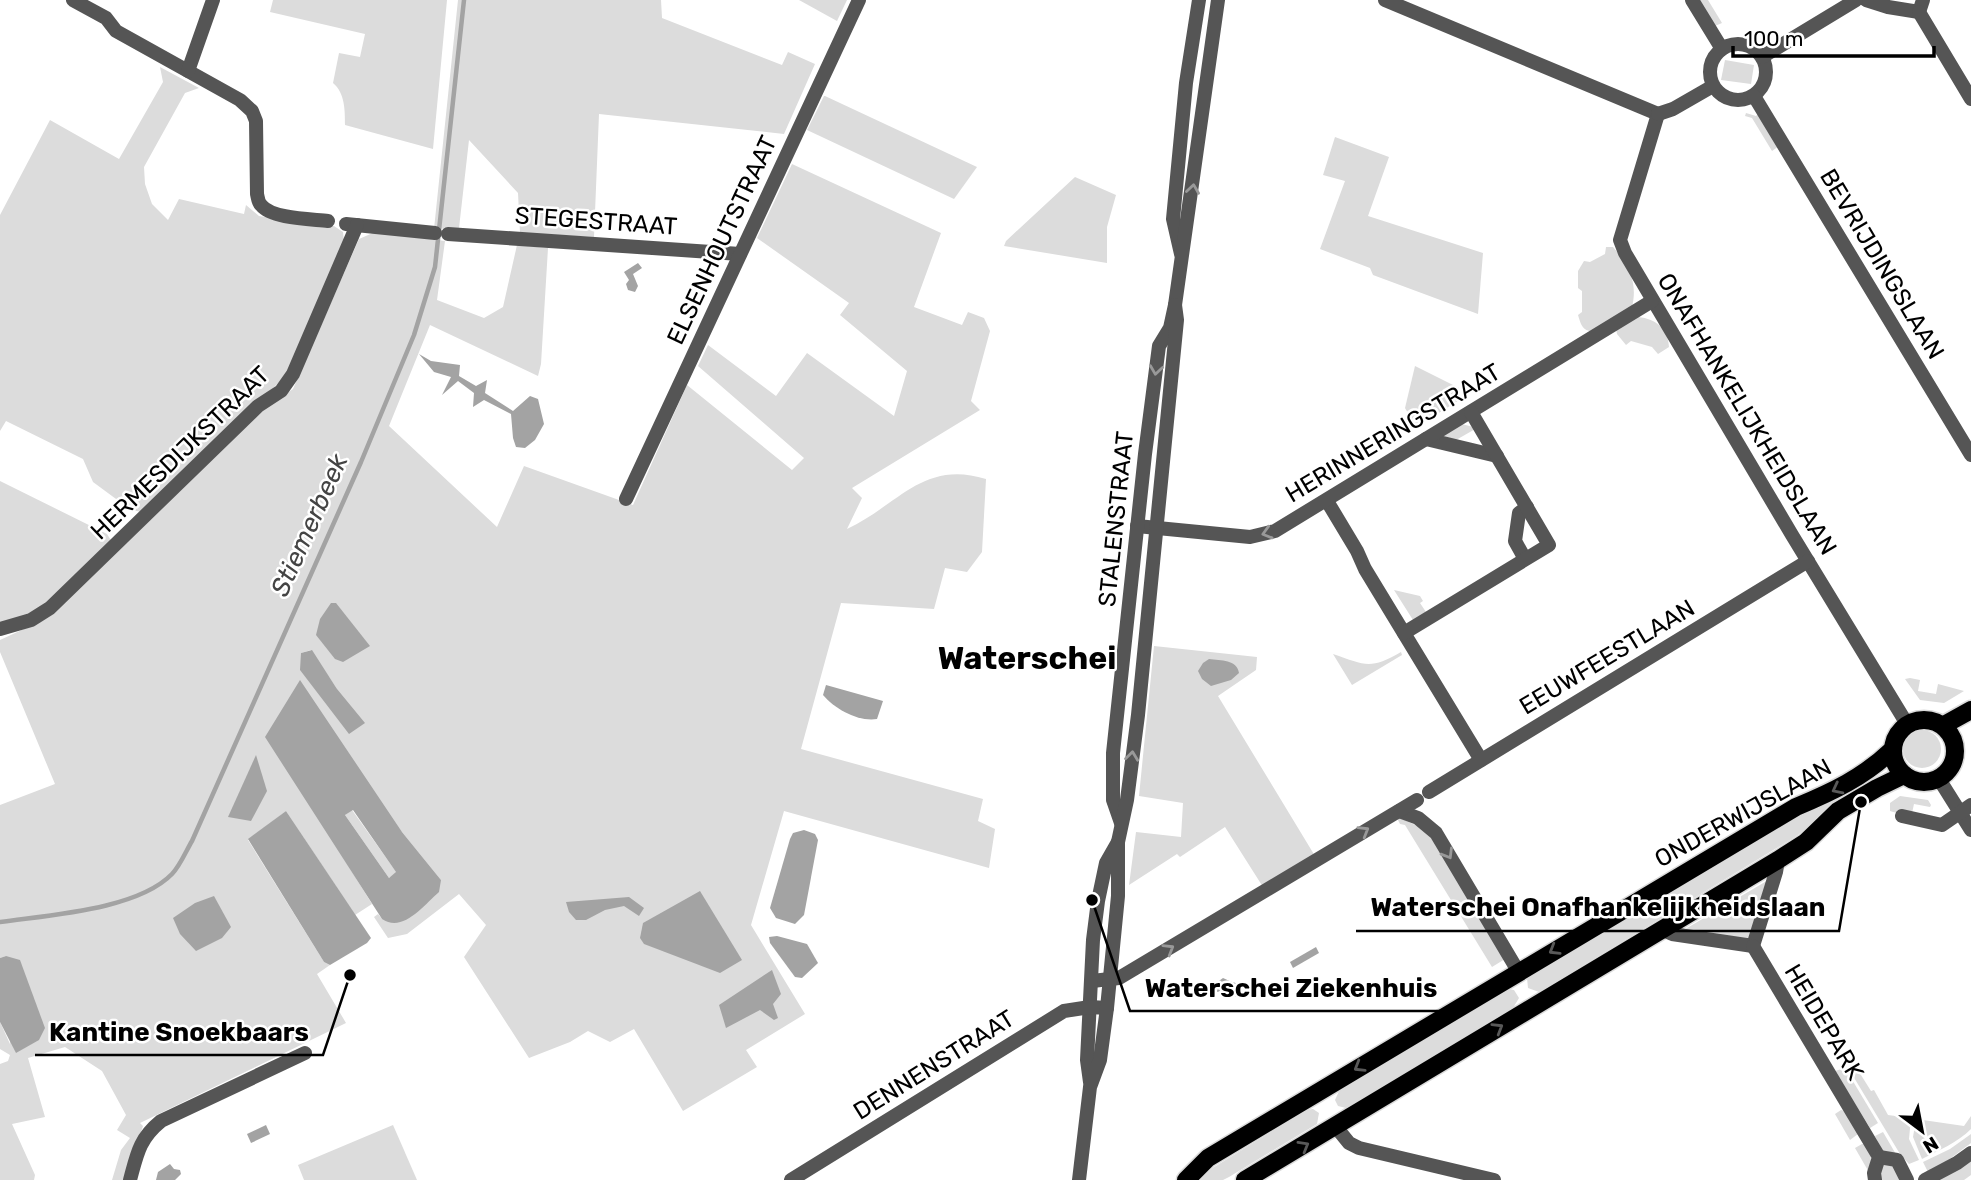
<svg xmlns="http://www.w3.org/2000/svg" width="1971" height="1180" font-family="Rubik,sans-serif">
	<rect width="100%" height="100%" fill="#fff"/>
	<g fill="#dcdcdc" fill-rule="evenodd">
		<path d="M273,0h174l-14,149 -88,-24c0,-15 0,-32 -12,-42l6,-30 21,4 5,-23 -95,-22z"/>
		<polygon points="458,0 661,0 662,18 782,65 788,52 815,64 784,134 599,114 594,237 520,233 518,193 469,140 459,228 434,229"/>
		<polygon points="799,0 847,0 837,21"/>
		<polygon points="1697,0 1708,0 1722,23 1715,26"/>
		<polygon points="1725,60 1754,65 1751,84 1721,80"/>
		<polygon points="160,67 199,88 185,93 144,167 145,184 152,204 168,220 179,199 244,214 246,205 259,216 324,227 334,226 343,232 344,241 290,372 142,512 131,510 93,482 83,459 6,421 0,431 0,215 50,120 119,159 163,82"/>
		<polygon points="824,96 825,96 977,167 954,199 807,130"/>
		<polygon points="1746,113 1756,116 1759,113 1779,146 1772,151 1752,118 1745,116"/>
		<polygon points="1335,137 1389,157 1368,216 1483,253 1478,314 1373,275 1370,268 1320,249 1345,181 1323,175"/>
		<path d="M792,164l149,69 -27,74 48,18 6,-13 16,6 6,13 -19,70 9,9 -128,78 10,10 -15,31c50,-23 76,-70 139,-50l-4,73 -15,20 -22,-4 -11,41 -93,-6 -40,146 182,50 -5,22 17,8 -6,39 -205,-57 -33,114 54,89 -59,36 11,17 -74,44 -49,-82 -24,13 -22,-11 -18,11 -41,16 -65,-101 22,-32 -27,-31 -52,40 -19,4 -14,-21 4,-3 4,5 59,-39 -39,-48 -135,-97 105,169 -17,11 -69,-104 -38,29 76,122 6,3 -13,9 29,49 -206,100 3,3 -18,54h-13l9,-30 9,-12 -13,-8 9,-15 -24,-44 -37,-24 -37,11 17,59 -33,7 23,51 -1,5h-34v-116l8,-3 2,-6 -10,-6v-27l10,22 -4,-88 -6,2v-153l55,-21 -55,-132v-12l39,-18 216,-207 38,-26 66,-150 16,-7 70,9 -8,59 47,18 19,-11 14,-62 31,3 -7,116 -3,12 -108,-51 -41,101 108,101 27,-61 109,39 54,-120 105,85 12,-12 -106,-92 10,-21 68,51 31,-43 87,63 13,-45 -67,-56 9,-12 -92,-65zM311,650l26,39 -36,-36z"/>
		<polygon points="1075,177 1116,195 1107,227 1107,263 1004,246 1006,241"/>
		<path d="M1606,247h7c16,18 25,36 19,60l-39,25c-11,-2 -12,-7 -15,-17l4,-3v-21l-4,-3v-17l6,-10 6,1 15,-8z"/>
		<path d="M1635,317c18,0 33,10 34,30l-11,7 -6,-7 -21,-6 -5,4 -9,-11 -1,-5z"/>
		<polygon points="1415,366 1459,388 1458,401 1416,427 1405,408"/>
		<polygon points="1458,423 1477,428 1456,440 1435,437"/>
		<polygon points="0,481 107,534 112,542 38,612 0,625"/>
		<polygon points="1394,590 1420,596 1423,601 1420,603 1426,612 1413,620"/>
		<polygon points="1154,646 1257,657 1256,670 1218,696 1315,856 1263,887 1225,827 1180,857 1177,854 1129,885 1136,832 1181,837 1183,803 1139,796"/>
		<path d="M1401,652l1,3 -50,30 -19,-31c32,11 37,16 68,-2z"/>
		<polygon points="1910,678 1920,680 1918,691 1936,694 1938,684 1964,691 1944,703 1920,700 1905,679"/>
		<circle cx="1922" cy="749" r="19"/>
		<polygon points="1867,777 1872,786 1790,840 1539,992 1528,988 1527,978 1534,973 1805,811"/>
		<polygon points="1900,796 1928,800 1931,805 1930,807 1914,804 1912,813 1900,814 1890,811 1890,803"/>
		<polygon points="352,810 397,873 389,878 345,815"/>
		<polygon points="1396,816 1430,832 1505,959 1492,967 1405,825 1400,824"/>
		<polygon points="1770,879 1753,935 1743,941 1682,931"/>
		<polygon points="1508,989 1514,990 1519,998 1513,1008 1346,1108 1338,1106 1335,1100 1340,1089"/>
		<polygon points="1856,1067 1871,1091 1874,1090 1888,1115 1911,1118 1909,1139 1919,1160 1909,1164 1900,1154 1850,1071"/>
		<polygon points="1845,1068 1878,1123 1870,1128 1835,1071"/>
		<polygon points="1313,1109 1319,1113 1317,1124 1229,1177 1223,1180 1193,1180 1307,1110"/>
		<polygon points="1841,1110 1845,1111 1858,1134 1850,1140 1835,1114"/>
		<path d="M1971,1116v13c-14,14 -32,21 -49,30l-9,-22 3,-18 48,7z"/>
		<polygon points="393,1125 417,1180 304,1180 298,1165"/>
		<polygon points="1883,1132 1897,1156 1883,1152 1875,1136"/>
		<polygon points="1971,1134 1971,1143 1947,1161 1928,1172 1923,1162 1950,1149"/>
		<polygon points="1862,1144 1865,1144 1871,1155 1870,1174 1855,1148"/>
		<polygon points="1971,1160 1971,1175 1964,1180 1939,1180"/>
		<polygon points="1891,1162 1900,1177 1899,1180 1879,1180 1880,1166"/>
	</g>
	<g fill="#a3a3a3" fill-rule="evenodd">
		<polygon points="638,263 642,268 633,274 638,286 635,292 628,290 626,284 629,280 624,272"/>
		<polygon points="419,354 431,361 460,365 459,376 476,386 487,380 485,393 513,411 530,396 538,399 544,424 535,440 525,448 516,447 513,438 511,414 484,400 473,407 474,393 458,381 442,395 451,377 434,372"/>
		<polygon points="331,603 336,603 370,646 343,662 335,659 316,635 320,619"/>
		<polygon points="312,650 337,689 365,723 349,734 300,670 301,653"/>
		<path d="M1209,659c12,2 28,0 30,14l-8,7 -20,6 -9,-7 -4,-8 5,-8z"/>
		<path d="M300,680l102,152 39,48 -2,12c-16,14 -36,41 -57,27l-117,-182zM353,810l43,62 -7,6 -44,-63z"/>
		<path d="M826,685l57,16 -6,18c-19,3 -42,-10 -54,-24z"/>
		<polygon points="256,755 267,791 251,821 228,817"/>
		<polygon points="286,811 371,938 367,943 330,965 324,962 248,839"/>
		<polygon points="804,830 815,834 818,840 804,915 795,924 776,918 770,908 790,839 793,833"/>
		<polygon points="700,891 742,960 720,973 644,944 640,938 643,923"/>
		<polygon points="214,896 231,927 222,938 196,951 180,934 173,918 195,903"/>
		<polygon points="629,897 644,908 639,916 624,906 605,910 586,920 576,920 569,912 566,902"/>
		<polygon points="777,936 807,944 818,963 802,978 795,977 770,943 769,937"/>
		<polygon points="1316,947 1319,953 1293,968 1290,962"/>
		<polygon points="6,956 20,960 45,1028 39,1040 16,1053 0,1022 0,958"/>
		<polygon points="772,970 781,994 773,1004 778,1018 774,1020 760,1010 726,1028 719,1005"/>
		<path d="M1223,978c13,6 20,9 33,2l4,5 -1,5 -8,4 -6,-3 -9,6 -11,-7 -8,2 -5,-6z"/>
		<polygon points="266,1125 270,1134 251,1143 247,1134"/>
		<polygon points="170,1164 174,1169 180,1170 181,1174 175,1180 156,1180 158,1172"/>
	</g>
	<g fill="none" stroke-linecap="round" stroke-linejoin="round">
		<path stroke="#a3a3a3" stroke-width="4.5" d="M0,922c48,-7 137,-12 172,-48 8,-8 14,-23 20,-33l169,-379 53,-127 21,-68 29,-267"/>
		<g stroke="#dbdbdb" stroke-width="21">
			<g id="major">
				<circle cx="1924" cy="751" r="31"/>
				<polyline points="1944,725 1971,710"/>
				<path d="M1186,1180l22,-22 588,-351c36,-15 68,-30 96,-57"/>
				<polyline points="1245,1180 1778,860 1806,842 1838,811 1877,788 1904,775"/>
			</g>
		</g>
		<g stroke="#555" stroke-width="14">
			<path d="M73,0l33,18 10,13 124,69 12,11 4,10 1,73c1,4 1,8 4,11 11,14 50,14 67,16"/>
			<polyline points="1385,0 1658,114"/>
			<polyline points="1692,0 1722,49"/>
			<polyline points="1866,0 1888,7 1919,12 1923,0"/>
			<polyline points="1919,12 1971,99"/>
			<circle cx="1738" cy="72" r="28"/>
			<polyline points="1762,57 1856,0"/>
			<polyline points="188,71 213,0"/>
			<polyline points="1754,96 1971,455"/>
			<polyline points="1658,114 1620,240 1625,253 1792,535 1907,724"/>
			<polyline points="1658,114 1673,109 1713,86"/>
			<polyline points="346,224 435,233"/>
			<polyline points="448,234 740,254"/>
			<polyline points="1181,254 1173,219 1186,83 1199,0"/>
			<polyline points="1426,439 1497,456"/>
			<polyline points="626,499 859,0"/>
			<polyline points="1327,501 1357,551 1365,569 1481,760"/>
			<polyline points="1137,526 1250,537 1275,531 1652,301"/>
			<polyline points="1525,559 1515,541 1519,513 1527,507"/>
			<polyline points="0,629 31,620 50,608 258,406 281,391 293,374 357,225"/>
			<polyline points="1404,633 1549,545 1471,412"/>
			<polyline points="1939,779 1971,830"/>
			<polyline points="1429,792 1808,561"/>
			<polyline points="1399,811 1418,818 1436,833 1518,971"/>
			<polyline points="1902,816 1942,825 1971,805"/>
			<polyline points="1121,823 1113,800 1113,753 1145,454 1159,346 1170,328 1175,305 1218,0"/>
			<polyline points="1661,929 1672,934 1753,946 1776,872 1778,860"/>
			<polyline points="1753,946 1879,1157 1874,1173 1875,1180"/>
			<polyline points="1092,981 1119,978 1417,800"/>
			<polyline points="1090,1082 1087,1060 1093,940 1098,901 1106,863 1118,842"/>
			<polyline points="1336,1127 1349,1143 1359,1148 1494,1180"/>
			<polyline points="1879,1157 1897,1160 1907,1180"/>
			<path d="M130,1180c7,-26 9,-41 31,-59l144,-68"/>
			<polyline points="791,1180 1064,1011 1090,1007 1107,1008"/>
			<polyline points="1079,1180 1090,1087 1100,1060 1107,1008 1118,896 1118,842 1127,800 1138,715 1177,320 1175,305"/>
			<polyline points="1925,1180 1957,1163 1971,1153"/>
		</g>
		<use href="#major" stroke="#000" stroke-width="18"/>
	</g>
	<defs><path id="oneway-chevron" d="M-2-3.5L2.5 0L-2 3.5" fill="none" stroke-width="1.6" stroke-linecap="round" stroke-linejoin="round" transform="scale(1.75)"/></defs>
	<g stroke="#999">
		<use href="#oneway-chevron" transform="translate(1193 189) rotate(-82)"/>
		<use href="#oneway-chevron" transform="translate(1156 370) rotate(98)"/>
		<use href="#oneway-chevron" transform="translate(1267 533) rotate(164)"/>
		<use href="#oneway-chevron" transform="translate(1132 756) rotate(-83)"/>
		<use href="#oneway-chevron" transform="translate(1364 831) rotate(-31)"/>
		<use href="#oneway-chevron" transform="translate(1448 854) rotate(59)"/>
		<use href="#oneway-chevron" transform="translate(1169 949) rotate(-31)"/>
	</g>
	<g stroke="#595959">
		<use href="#oneway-chevron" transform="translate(1837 789) rotate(153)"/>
		<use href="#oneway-chevron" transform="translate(1554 950) rotate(149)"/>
		<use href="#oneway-chevron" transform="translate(1498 1028) rotate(-31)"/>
		<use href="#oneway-chevron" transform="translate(1359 1067) rotate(149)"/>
		<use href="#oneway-chevron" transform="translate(1304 1146) rotate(-30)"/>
	</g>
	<g text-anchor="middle" stroke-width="5" stroke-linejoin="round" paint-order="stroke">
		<g font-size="24" fill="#000" stroke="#fff">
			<text transform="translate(596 221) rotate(4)" y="8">STEGESTRAAT</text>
			<text transform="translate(722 240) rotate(-65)" y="8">ELSENHOUTSTRAAT</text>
			<text transform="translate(1882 264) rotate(59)" y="8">BEVRIJDINGSLAAN</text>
			<text transform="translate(1747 414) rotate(59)" y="8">ONAFHANKELIJKHEIDSLAAN</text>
			<text transform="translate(1393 433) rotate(-31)" y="8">HERINNERINGSTRAAT</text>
			<text transform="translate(180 453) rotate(-44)" y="8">HERMESDIJKSTRAAT</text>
			<text transform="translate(1116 519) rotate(-84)" y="8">STALENSTRAAT</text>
			<text transform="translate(1607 657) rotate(-31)" y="8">EEUWFEESTLAAN</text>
			<text transform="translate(1743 813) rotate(-29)" y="8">ONDERWIJSLAAN</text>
			<text transform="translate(1824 1022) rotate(59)" y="8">HEIDEPARK</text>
			<text transform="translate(934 1065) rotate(-32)" y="8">DENNENSTRAAT</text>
		</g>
		<g font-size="26" font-style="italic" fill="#444" stroke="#fff">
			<text transform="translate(309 525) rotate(-66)" y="9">Stiemerbeek</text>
		</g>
		<g font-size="32" font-weight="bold" fill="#000" stroke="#fff">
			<text x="1027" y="669">Waterschei</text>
		</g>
	</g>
	<path fill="none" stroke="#000" stroke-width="2.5" d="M1861 802L1839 931H1356M1092 900L1130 1011H1451M350 975L323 1055H35"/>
	<g fill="#000" stroke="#fff" stroke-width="2.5">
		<circle cx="1861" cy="802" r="7"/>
		<circle cx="1092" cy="900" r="7"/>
		<circle cx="350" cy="975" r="7"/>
	</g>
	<g font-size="26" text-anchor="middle" font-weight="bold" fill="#000" stroke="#fff" stroke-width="5" stroke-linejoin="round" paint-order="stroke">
		<text x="1598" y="916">Waterschei Onafhankelijkheidslaan</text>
		<text x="1291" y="997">Waterschei Ziekenhuis</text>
		<text x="179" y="1041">Kantine Snoekbaars</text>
	</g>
	<g transform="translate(1922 1131) rotate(148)" stroke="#ffffff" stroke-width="5" paint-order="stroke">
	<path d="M0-5L12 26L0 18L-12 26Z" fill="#000000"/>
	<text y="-10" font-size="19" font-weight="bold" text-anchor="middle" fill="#000000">N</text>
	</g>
	<path d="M1733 46v10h201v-10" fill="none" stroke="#000000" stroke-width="3.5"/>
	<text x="1744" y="46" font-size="21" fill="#000000" stroke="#ffffff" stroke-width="5" paint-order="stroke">100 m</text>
</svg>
